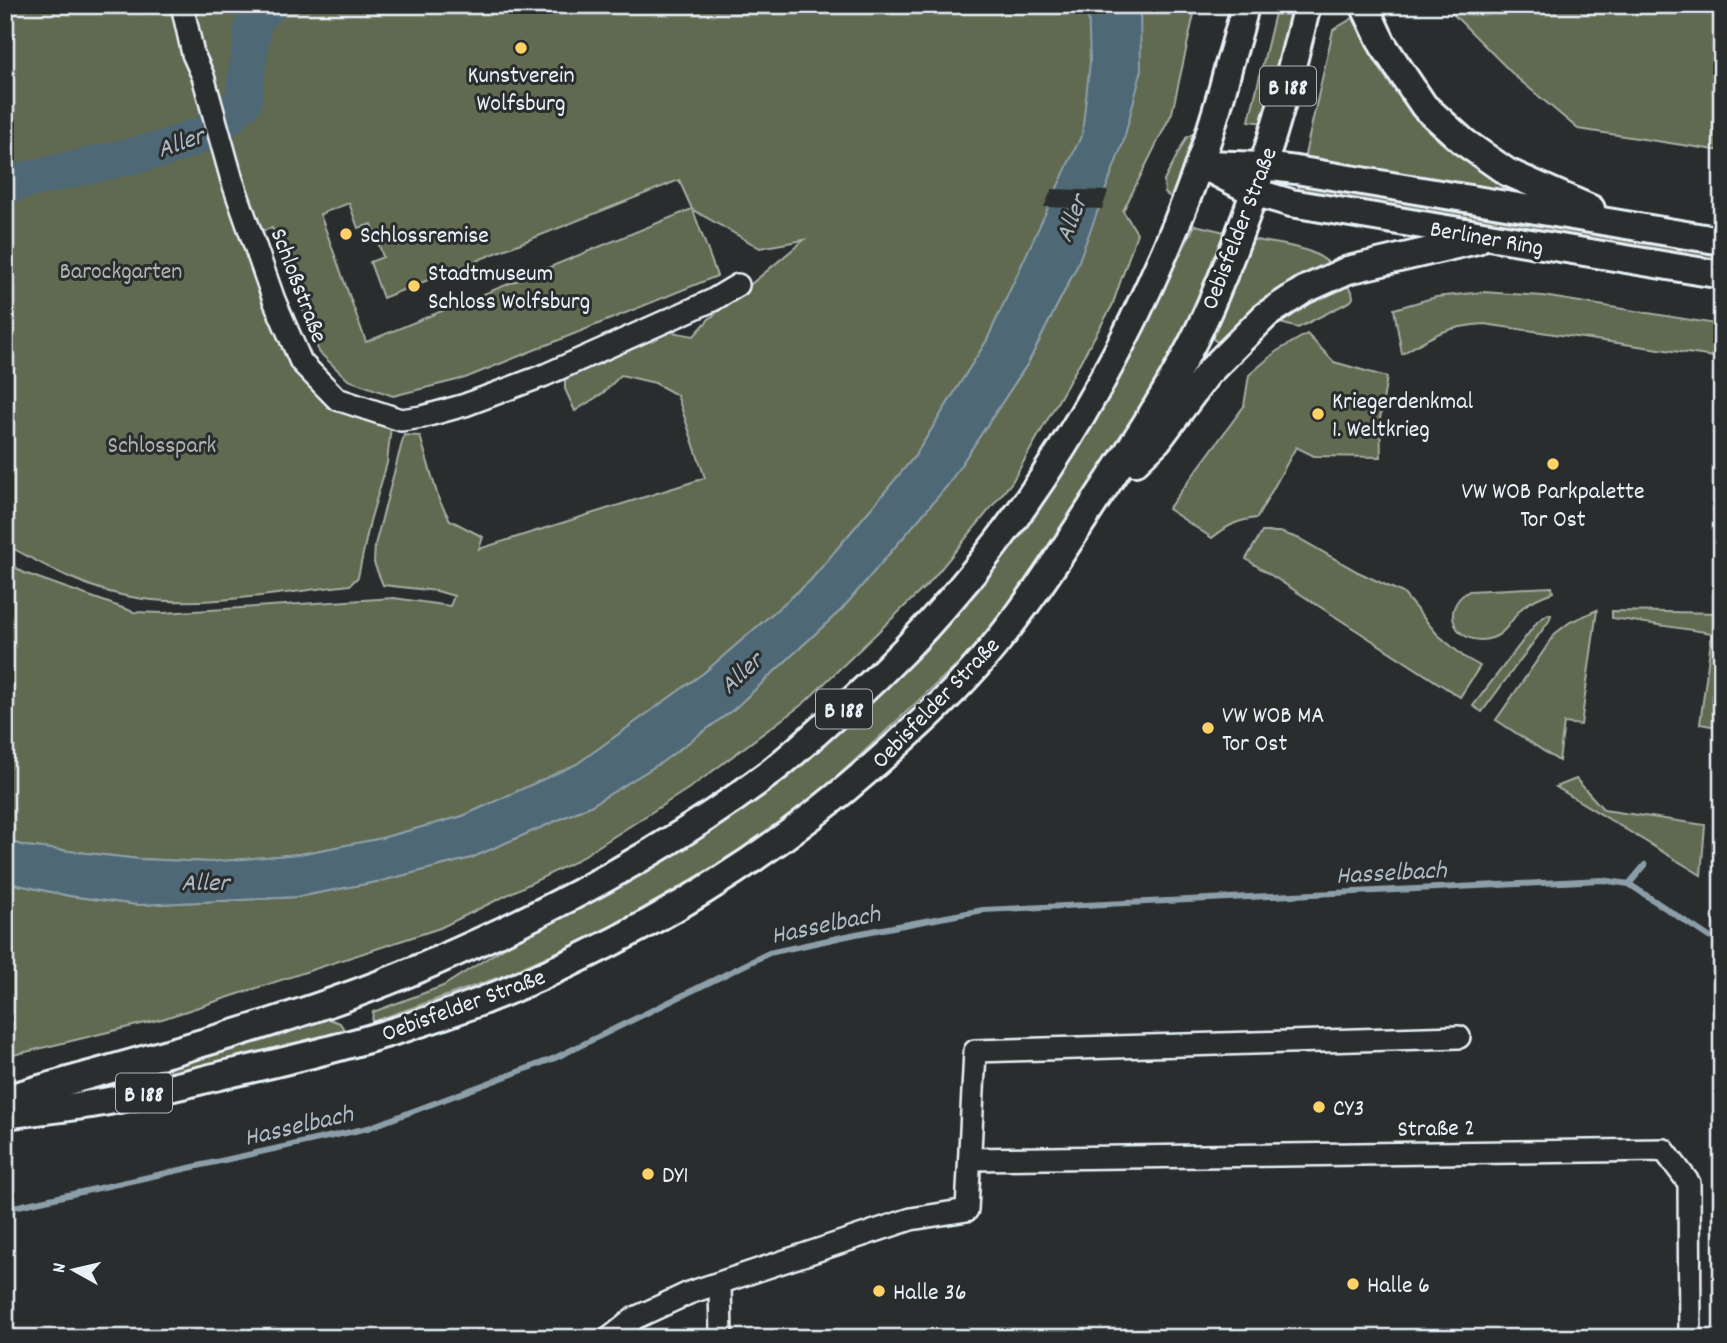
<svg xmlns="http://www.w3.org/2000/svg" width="1727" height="1343" font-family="Dekko,sans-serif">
	<rect width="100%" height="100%" fill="#2a2d2e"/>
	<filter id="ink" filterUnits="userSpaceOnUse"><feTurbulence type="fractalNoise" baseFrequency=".0143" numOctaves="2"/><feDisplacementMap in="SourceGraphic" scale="14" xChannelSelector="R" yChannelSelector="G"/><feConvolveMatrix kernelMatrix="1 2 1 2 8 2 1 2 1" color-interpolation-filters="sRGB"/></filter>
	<g filter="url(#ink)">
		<g fill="#616a51" stroke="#a4aea4" stroke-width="2" fill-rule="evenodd">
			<path d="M5,5h1191l-24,108 -49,98 14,22 -25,73 -100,176 -82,100 -126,121 -110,82 -120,77 -134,66 -278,91 -157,38v-175l64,14 69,9 159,-8 84,-16 90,-23 119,-52 72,-44 72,-53 108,-100 105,-123 81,-123 49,-97 -29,-57 -61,131 -72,116 -105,125 -105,91 -128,92 -114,52 -85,23 -78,15 -90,8 -71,-3 -114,-13 -20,-6v-280l19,13 110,39 29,1 231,-15 56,8 4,-10 -17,-5 -54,-6 -9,-22 1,-18 29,-110 16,1 19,64 11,20 33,17 -4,12 226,-71 -28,-83 -22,-12 -34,-8 -18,18 -28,18 -10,-22v-13l101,-45 28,5 15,-17 95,-79 -44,8 -67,-38 24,66 -252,102 -72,18 -45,-16 -29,-28 -47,-124 -28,8 82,163 30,18 35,9 -4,37 -17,58 -12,56 -8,8c-64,7 -144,22 -207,14 -49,-6 -95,-31 -138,-55zM679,180l13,29 -326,133 -46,-128 29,-11 9,25 14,-4 11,33 -13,5 13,36z"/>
			<polygon points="1277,5 1293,5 1263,123 1249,121"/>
			<polygon points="1447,5 1722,5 1722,151 1578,129 1516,77 1450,11"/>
			<path d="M1353,18c24,52 57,103 104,137 15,11 31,19 46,30l-1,7 -198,-33 29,-129z"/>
			<polygon points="1198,131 1174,200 1165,193 1164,181 1186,138"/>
			<polygon points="1300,183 1722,251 1722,263 1298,192"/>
			<polygon points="1195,225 1225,232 1195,304 1160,378 1079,509 1033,574 967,655 835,779 760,837 677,889 593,936 500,977 372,1022 373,1012 443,986 513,942 629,881 705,834 783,780 863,711 926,650 982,586 1042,506 1109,398"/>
			<path d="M1251,239c28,6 62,6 82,28l-113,76 -6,-3 -3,-6z"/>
			<polygon points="1341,280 1352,291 1353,298 1351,301 1298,328 1269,320"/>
			<path d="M1483,292l60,4 179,29v33l-238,-34c-39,3 -49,10 -82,30l-8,-45 42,-12z"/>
			<path d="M1307,334l27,28 53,15 -7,42 1,38 -67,-1 -18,-9 -39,71c-20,2 -30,8 -45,20l-44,-29 76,-103 5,-31 28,-24z"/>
			<polygon points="1262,532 1280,532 1300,539 1358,572 1403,593 1437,634 1464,657 1480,666 1460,697 1246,559"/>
			<path d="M1552,587l1,5c-11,4 -21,8 -30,15 -10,9 -17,27 -31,31 -35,11 -55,-29 -23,-47z"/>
			<polygon points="1597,610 1581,725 1564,723 1559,761 1496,720 1556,633 1570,622"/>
			<polygon points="1612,611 1722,613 1722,728 1700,724 1712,633 1612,618"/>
			<polygon points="1548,614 1551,615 1549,621 1482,712 1473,706 1538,621"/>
			<polygon points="1576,779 1604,810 1705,825 1701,875 1556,787"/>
			<polygon points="326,1018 340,1023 345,1031 276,1050 117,1085 116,1082"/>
		</g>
		<polygon fill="#4f6874" stroke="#8c9fa9" stroke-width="2" points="1088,5 1140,5 1141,73 1123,143 1077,266 1028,363 947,486 842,609 734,709 662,762 590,806 471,858 381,881 297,897 138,905 70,896 5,882 5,840 25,846 139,859 210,862 300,854 378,839 463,816 577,764 705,672 810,581 915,456 987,340 1082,134 1090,61"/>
		<polygon fill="#2a2d2e" points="1052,189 1108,191 1102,209 1044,207"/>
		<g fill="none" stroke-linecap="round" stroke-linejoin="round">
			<g stroke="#8c9fa9" stroke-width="6">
				<polyline points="1629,884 1709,937"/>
				<polyline points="5,1209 368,1128 555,1058 769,953 856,934 983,910 1602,880 1629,884 1645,865"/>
			</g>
			<polyline stroke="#4f6874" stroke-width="37" points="5,187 21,181 167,148 214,130 243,102 254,18 269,5"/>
			<g stroke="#e8f1f8" stroke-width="26">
				<g id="minor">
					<polyline points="182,5 193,54 203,76 232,180 274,300 301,362 337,399 401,420 422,417 465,405 545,375 713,300 738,285"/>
					<polyline points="970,1159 1664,1150 1689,1183 1690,1338"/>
					<polyline points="720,1284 721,1338"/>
					<polyline points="610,1338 635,1318 689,1293 911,1219 967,1210 975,1051 1459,1037"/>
				</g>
			</g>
			<g stroke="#e8f1f8" stroke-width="32">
				<g id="major">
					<polyline points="1364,5 1383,45 1424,106 1464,142 1507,172 1591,209"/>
					<polyline points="1200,164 1254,192 1291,203 1722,275"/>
					<polyline points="1206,164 1263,166 1296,170 1722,241"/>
					<polyline points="1135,462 1158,440 1208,373 1266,315 1304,290 1348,270 1477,240"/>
					<path d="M5,1099c144,-42 292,-77 429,-137 118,-51 235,-113 338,-191 18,-14 36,-31 53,-46 154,-133 261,-291 341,-476 26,-60 47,-121 63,-184 6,-20 12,-40 16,-60"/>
					<path d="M5,1115c31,-4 62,-7 92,-12 42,-7 84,-18 126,-28 96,-21 193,-46 284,-84 134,-56 259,-131 368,-227 34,-30 70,-62 100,-96 45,-50 82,-108 119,-165 43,-64 86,-128 117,-199 42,-96 72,-196 96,-299"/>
				</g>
			</g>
			<use href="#minor" stroke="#2a2d2e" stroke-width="21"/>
			<use href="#major" stroke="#2a2d2e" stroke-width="26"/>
		</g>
	</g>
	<g fill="#ffd166" stroke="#2a2d2e" stroke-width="2.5">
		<circle cx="521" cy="48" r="7"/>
		<circle cx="346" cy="234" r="7"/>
		<circle cx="414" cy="286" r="7"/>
		<circle cx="1318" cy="414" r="7"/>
		<circle cx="1553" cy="464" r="7"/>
		<circle cx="1208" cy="728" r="7"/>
		<circle cx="1319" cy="1107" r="7"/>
		<circle cx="648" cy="1174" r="7"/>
		<circle cx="1353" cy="1284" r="7"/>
		<circle cx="879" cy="1291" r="7"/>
	</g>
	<g text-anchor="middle" stroke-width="6" stroke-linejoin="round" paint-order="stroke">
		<g fill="#2a2d2e" stroke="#afb6bb" stroke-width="2">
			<rect x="1260" y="66.5" width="56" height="39" rx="5"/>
			<rect x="816" y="689.5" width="56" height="39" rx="5"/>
			<rect x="116" y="1073.5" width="56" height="39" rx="5"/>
		</g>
		<g font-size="23" font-weight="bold" fill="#e8f1f8">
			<text x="1288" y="94">B 188</text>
			<text x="844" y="717">B 188</text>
			<text x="144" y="1101">B 188</text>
		</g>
		<g font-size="24" fill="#e8f1f8" stroke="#2a2d2e" text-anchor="start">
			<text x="521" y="82" text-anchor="middle">Kunstverein<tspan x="521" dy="28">Wolfsburg</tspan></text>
			<text x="360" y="242">Schlossremise</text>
			<text x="428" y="280">Stadtmuseum<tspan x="428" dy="28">Schloss Wolfsburg</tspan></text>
			<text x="1332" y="408">Kriegerdenkmal<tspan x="1332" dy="28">1. Weltkrieg</tspan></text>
			<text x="1553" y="498" text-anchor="middle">VW WOB Parkpalette<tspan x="1553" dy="28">Tor Ost</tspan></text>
			<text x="1222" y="722">VW WOB MA<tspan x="1222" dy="28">Tor Ost</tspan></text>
			<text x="1333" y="1115">CY3</text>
			<text x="662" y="1182">DY1</text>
			<text x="1367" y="1292">Halle 6</text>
			<text x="893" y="1299">Halle 36</text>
		</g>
		<g font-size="24" fill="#e8f1f8" stroke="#2a2d2e">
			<text transform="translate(1238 228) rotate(-69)" y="8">Oebisfelder Straße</text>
			<text transform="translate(1487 237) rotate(10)" y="8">Berliner Ring</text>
			<text transform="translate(300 285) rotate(69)" y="8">Schloßstraße</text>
			<text transform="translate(935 702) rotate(-46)" y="8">Oebisfelder Straße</text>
			<text transform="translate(463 1004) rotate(-20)" y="8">Oebisfelder Straße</text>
			<text transform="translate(1436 1127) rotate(-1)" y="8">Straße 2</text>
		</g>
		<g font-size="24" fill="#abb4ad" stroke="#2a2d2e">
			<text x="121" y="278">Barockgarten</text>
			<text x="162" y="452">Schlosspark</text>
		</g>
		<g font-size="26" font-style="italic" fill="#abbac3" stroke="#2a2d2e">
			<text transform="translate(180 141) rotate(-19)" y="9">Aller</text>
			<text transform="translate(1070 218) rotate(-69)" y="9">Aller</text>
			<text transform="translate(740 672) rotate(-43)" y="9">Aller</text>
			<text transform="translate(1391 871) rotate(-3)" y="9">Hasselbach</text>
			<text x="205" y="890">Aller</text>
			<text transform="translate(825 923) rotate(-12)" y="9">Hasselbach</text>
			<text transform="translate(298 1124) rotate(-13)" y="9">Hasselbach</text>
		</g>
	</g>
	<rect width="1727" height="1343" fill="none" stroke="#2a2d2e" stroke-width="28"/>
	<rect x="14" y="14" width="1699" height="1315" fill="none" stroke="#e8f1f8" stroke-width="2.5" filter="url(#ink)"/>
	<g transform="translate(74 1270) rotate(278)" stroke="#2a2d2e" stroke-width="5" paint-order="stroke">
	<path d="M0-5L12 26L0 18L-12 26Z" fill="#e8f1f8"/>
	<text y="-10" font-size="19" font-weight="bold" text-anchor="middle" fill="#e8f1f8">N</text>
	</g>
</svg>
